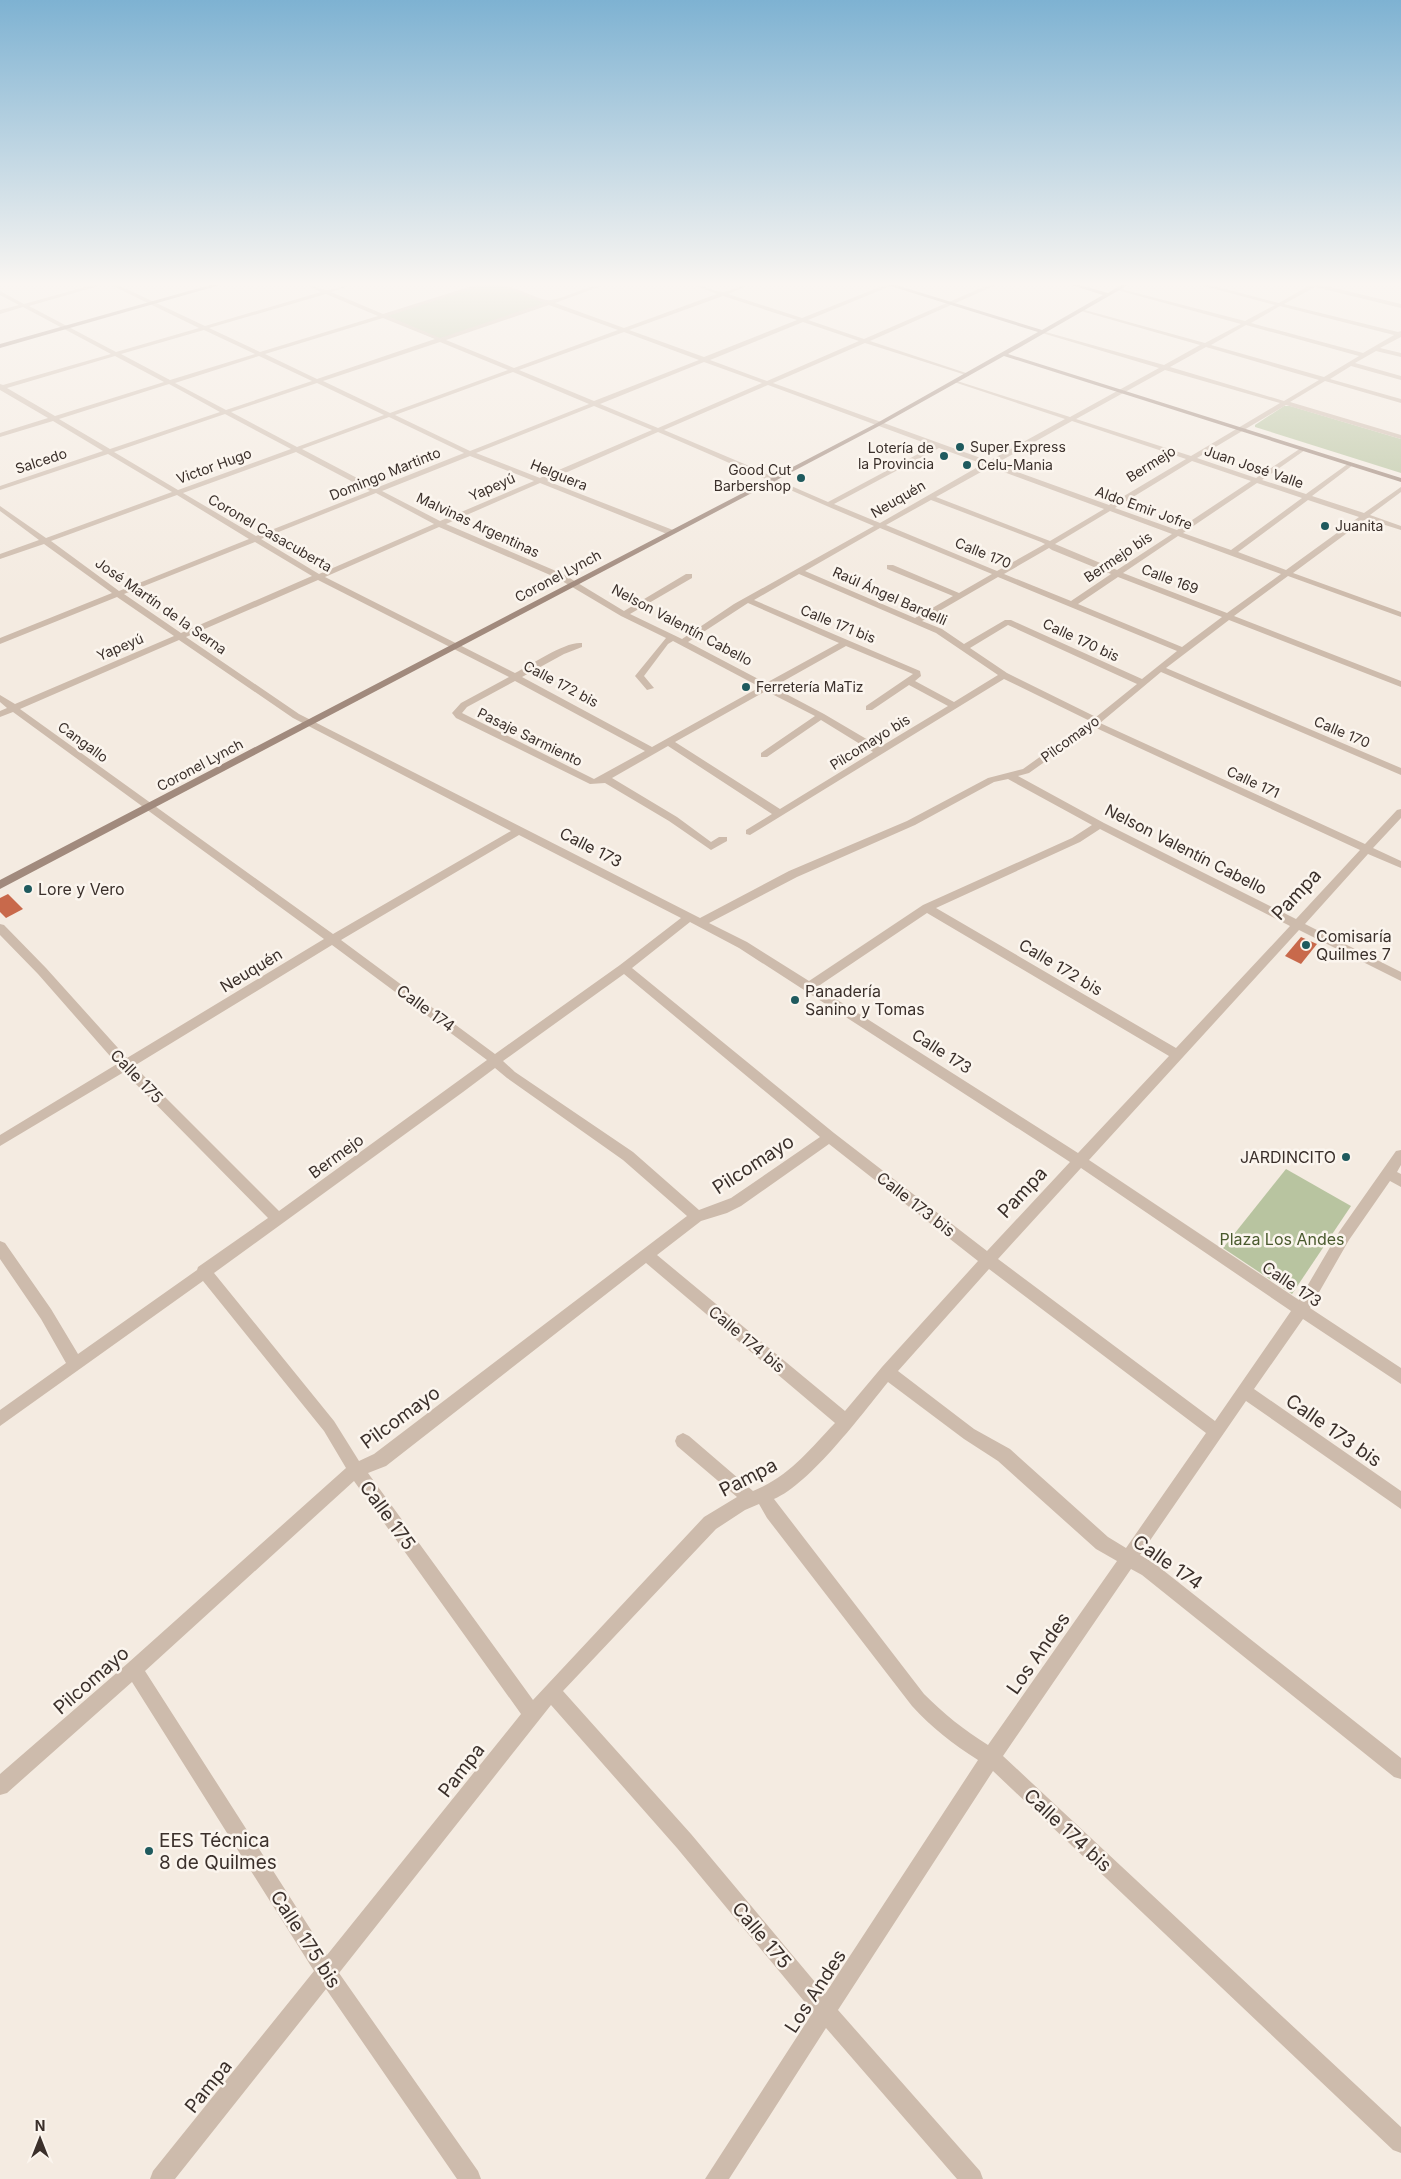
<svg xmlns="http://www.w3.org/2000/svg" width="1401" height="2179" font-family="Inter,sans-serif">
	<rect width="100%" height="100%" fill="#f4ebe1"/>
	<g fill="#b8c4a0">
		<polygon points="482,285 501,285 550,303 438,340 382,316"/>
		<polygon points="1284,406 1290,406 1401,439 1401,473 1255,427 1255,425"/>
		<polygon points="1286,1169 1351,1206 1292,1294 1223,1248"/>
	</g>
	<g fill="#c8694b">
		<polygon points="8,894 23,909 6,918 0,912 0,898"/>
		<polygon points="1301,937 1317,944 1301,964 1285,956"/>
	</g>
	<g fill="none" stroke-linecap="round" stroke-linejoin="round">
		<path fill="#cdbbac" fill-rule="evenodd" d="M92,285h10l-73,21 87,46 83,-24 -88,-43h7l87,41 116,-34 -14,-7c7,0 14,5 20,5 9,0 17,-5 25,-5l-21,7 52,22 92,-29h9l-96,31 52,22 104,-35 -45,-18c16,0 41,17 52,15 19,-3 34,-15 53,-15l-49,18 69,25 93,-34 -23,-9c10,0 18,6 28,7 8,0 18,-7 27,-7l-21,9 74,24 83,-33h8l-85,35 56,19 124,-54h8l-126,56 99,33v2l-104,-33 -92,40 216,78 76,-42 -111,-37v-2l116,37 89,-49 -117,-35v-2l122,34 36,-20 -119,-34v-2l124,34 36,-19 -124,-34v-2l128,33 30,-16 -75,-20h10l69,18 31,-18h12l79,19v4l-86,-21 -31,17 114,28 3,-1v6l-21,11 21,5v4l-25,-6 -21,12 46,13v4l-50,-14 -21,13 71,20v4l-76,-22 -35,21 111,33v4l-115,-34 -89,53 59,20 45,-30h4v2l-43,30 44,14 43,-31h4v2l-41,31 52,17 37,-26v5l-31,23 31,11v4l-35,-11 -73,54 108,39v5l-113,-41 -54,40 167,65v6l-172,-67 -63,48 235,100v7l-240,-103 -61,51 265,121 32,-34 4,-1v9l-28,30 28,13v7l-33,-14 -63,70 96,48v9l-102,-51 -210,230 210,140 40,-68 57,-81 5,-1v15l-4,7 4,2v13l-11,-6 -41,59 -39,68 91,60v16l-98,-65 -49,70 147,102v18l-155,-108 -106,154 14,8 247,195v21l-7,-2 -252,-202 -11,-6 -128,187 398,371v26l-8,-3 -400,-379 -155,239 142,161 3,8h-26l-131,-151 -97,151h-24l108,-167 -136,-164 -126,-143 -212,268 139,198 3,8h-24l-131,-190 -151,190h-25l3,-8 161,-200 -182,-289 -125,111 -7,2v-21l128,-111 218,-195 -22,-37 -121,-150 -203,145v-16l66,-47 -25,-44 -41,-60v-18l5,2 46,66 27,45 119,-84 1,-3 70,-49 -144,-146 -124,74v-11l117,-71 -79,-90 -38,-39v-11l4,1 42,43 81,90 197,-119 -311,-227 -13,5v-6l7,-3 -7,-6v-7l15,9 159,-68 -57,-39 -117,47v-6l112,-45 -68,-49 -44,15v-5l39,-14 -39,-29v-5l46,32 126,-46 -64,-38 -108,36v-4l103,-35 -50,-30 -53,16v-4l48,-15 -48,-28v-6l3,1 108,-31 -88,-47 -23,7v-4l19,-5 -19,-10v-4l24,13zM326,294l52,22 -118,36 -51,-24zM723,296l74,24 -93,37 -75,-27zM549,305l69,25 -104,38 -68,-28zM1280,306l114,29 -31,18 -112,-30zM383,318l52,21 -118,40 -52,-25zM803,322l56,19 -92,40 -57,-21zM1246,325l113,31 -35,21 -113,-32zM204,330l51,24 -85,26 -49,-26zM624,332l75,28 -105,41 -75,-31zM440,342l68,28 -118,43 -67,-32zM1206,347l113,33 -35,21 -114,-34zM115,356l49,26 -109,34 -48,-28zM259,356l53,25 -86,29 -51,-27zM704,362l58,21 -104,45 -58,-24zM1165,370l115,33 -89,53 -115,-37zM513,372l76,32 -119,47 -75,-36zM317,383l67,32 -87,32 -66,-35zM169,384l51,28 -110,37 -51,-30zM768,385l165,61 -105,56 -46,-20 -21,-11 -97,-41zM594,406l58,24 -112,48 -64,-25zM225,414l66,35 -113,41 -64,-38zM389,417l75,36 -88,35 -74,-39zM1072,421l114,38 -77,46 -114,-41zM658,432c73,31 143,64 216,94l-140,78 -52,35 -52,-25 62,-36v-4h-6l-62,37 -61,-37 -117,-50 94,-41 127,51h6v-4l-126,-49zM939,448l44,16 -103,59 -46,-19zM296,452l74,39 -114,45 -73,-43zM470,456l64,25 -94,40 -58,-30zM1192,461l59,20 -74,49 -62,-22zM990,467l114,42 -54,32 -114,-44zM1257,483l45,15 -71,52 -48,-17zM376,493l58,31 -115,50 -58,-35zM177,495l72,44 -130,52 -68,-50zM931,500l110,42 4,2 -48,27 -111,-46zM1308,500l51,17 -73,53 -48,-18zM1110,511l62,23 -55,36 -62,-26zM439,527l118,51 64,38 45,22 -31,38 12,14 7,-2 -10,-12 24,-32 5,-3 87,46 -108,60 -130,-70 42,-23 18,-7v-4c-17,-2 -51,22 -67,30l-190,-96zM880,528l112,46 -33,19 -66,-28h-6v4l66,27 -38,22 -110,-47zM1178,536l103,38 -54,39 -104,-40zM255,542l57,34 -131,57 -57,-39zM1049,548l3,2 59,24 -40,27 -67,-27zM799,574l137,59 62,42 -44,27 -39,-21 6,-5 -1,-5 -166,-71zM998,577l179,74 -35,28 -131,-59h-6l-41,24 -22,-15 -20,-8zM1118,577l104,40 -40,30 -104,-43zM318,580l191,97 -48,26 -9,10 4,5 134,66 15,-1 64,38 42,29 16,-9v-4h-8l-8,5 -34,-25 -65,-39 56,-32 104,68 -26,16v4l4,1 254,-156 86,42 -67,48 -35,9 -81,43 -118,50 -89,47 -401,-204 -113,-77zM748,603l91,40 -73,40 -78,-41zM1008,625l129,59 -41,33 -89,-44 -37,-25zM179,640l114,78 218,113 -178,103 -313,-225zM846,646l67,28 -47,32v4h6l37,-25 39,21 -68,41 -56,-33 -51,-27zM515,681l130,70 -51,28 -132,-66 5,-6zM766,691l49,25 -54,37v4h6l54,-37 52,32 -93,57 -105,-67zM1094,727l266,123 -64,69 -192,-96 -86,-47 11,-3zM1008,779l84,46 -20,13 -149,67 -114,76 -62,-39 -38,-19 88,-46 118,-52 79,-43zM1100,829l190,97 -114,122 -240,-140 144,-66zM519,835l162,83 -61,47 -125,89 -154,-114zM927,913l242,143 -91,97 -261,-166zM690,922l49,26 331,214 -83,89 -153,-118 -202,-165zM332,945l155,115 -208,151 -145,-145zM624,974l196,163 -89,61 -32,12 -66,-58 -118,-80 -12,-11zM495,1068l12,10 116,82 64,56 -313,238 -15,7 -25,-40 -120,-148 249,-181zM829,1144l149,117 -96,106 -37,44 -188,-156 44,-34 26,-8 14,-7zM1081,1168l210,143 -76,110 -217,-162zM646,1263l189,160c-26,27 -45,53 -82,68l-64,-55 -6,-3 -6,3 -2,5 2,5 60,51 -33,20 -171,183 -165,-227 18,-7zM989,1269l217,164 -80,115 -18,-11 -98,-88 -36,-20 -76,-58zM888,1382l76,57 34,22 98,88 21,12 -129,184c-24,-15 -44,-31 -64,-51l-150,-195c36,-15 89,-86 114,-117zM354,1481l167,233 -194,241 -182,-284zM759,1504l8,14 145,188c20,22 41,38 66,54l-153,234 -134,-160 -128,-143 153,-162 29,-19z"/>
		<g fill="#a18a7d" fill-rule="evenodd">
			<polygon points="210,285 220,285 0,348 0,344"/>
			<polygon points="887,285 896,285 1042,330 1103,295 1071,285 1080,285 1108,293 1121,285 1128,285 1008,354 1401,478 1401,482 1004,356 881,425 0,889 0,880 877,423 1038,332"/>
		</g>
	</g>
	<linearGradient id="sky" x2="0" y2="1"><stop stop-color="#7eb2d2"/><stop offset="0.48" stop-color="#faf6f2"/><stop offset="1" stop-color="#faf6f2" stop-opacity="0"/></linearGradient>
	<rect width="1401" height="591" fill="url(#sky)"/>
	<g fill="#1f5a5e" stroke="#fbf5ee" stroke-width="2">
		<circle cx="960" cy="447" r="5"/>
		<circle cx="944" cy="456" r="5"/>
		<circle cx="967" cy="465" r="5"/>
		<circle cx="801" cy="478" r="5"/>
		<circle cx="1325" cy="526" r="5"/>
		<circle cx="746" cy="687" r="5"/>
		<circle cx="28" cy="889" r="5"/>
		<circle cx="1306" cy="945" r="5"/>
		<circle cx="795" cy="1000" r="5"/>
		<circle cx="1346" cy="1157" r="5"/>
		<circle cx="149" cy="1851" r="5"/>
	</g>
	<g text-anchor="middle" stroke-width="5" stroke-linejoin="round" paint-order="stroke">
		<g font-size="14" fill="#3b302b" stroke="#fbf5ee" text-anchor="start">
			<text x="970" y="452">Super Express</text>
			<text x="934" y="453" text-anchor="end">Lotería de<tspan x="934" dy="16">la Provincia</tspan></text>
			<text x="977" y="470">Celu-Mania</text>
			<text x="791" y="475" text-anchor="end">Good Cut<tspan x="791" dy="16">Barbershop</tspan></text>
			<text x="1335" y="531">Juanita</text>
			<text x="756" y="692">Ferretería MaTiz</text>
		</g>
		<g font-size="14" fill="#3b302b" stroke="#fbf5ee">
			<text transform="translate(41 461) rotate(-18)" y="5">Salcedo</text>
			<text transform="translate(1151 464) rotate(-32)" y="5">Bermejo</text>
			<text transform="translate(214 466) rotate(-20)" y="5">Victor Hugo</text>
			<text transform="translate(1254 467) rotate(19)" y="5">Juan José Valle</text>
			<text transform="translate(385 474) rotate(-22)" y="5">Domingo Martinto</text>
			<text transform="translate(559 475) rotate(22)" y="5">Helguera</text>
			<text transform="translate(492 487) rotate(-24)" y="5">Yapeyú</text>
			<text transform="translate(898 499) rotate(-30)" y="5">Neuquén</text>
			<text transform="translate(1144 508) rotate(20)" y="5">Aldo Emir Jofre</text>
			<text transform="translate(478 525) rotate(25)" y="5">Malvinas Argentinas</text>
			<text transform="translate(270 533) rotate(30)" y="5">Coronel Casacuberta</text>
			<text transform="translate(983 553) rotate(22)" y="5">Calle 170</text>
			<text transform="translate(1118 557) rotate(-34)" y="5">Bermejo bis</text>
			<text transform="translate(558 576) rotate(-28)" y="5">Coronel Lynch</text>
			<text transform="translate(1170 579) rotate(21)" y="5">Calle 169</text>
			<text transform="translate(890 596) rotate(24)" y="5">Raúl Ángel Bardelli</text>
			<text transform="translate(161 606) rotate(35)" y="5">José Martín de la Serna</text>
			<text transform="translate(838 624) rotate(22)" y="5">Calle 171 bis</text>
			<text transform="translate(682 625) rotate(28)" y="5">Nelson Valentín Cabello</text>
			<text transform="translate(1081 640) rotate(25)" y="5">Calle 170 bis</text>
			<text transform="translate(120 647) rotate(-23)" y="5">Yapeyú</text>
			<text transform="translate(561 684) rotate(28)" y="5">Calle 172 bis</text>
			<text transform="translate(1342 732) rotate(23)" y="5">Calle 170</text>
			<text transform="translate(530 737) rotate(26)" y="5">Pasaje Sarmiento</text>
			<text transform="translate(1070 739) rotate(-36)" y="5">Pilcomayo</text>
			<text transform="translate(83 742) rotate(36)" y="5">Cangallo</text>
			<text transform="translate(870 742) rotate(-32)" y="5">Pilcomayo bis</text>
			<text transform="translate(200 765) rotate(-28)" y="5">Coronel Lynch</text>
			<text transform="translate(1253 782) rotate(25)" y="5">Calle 171</text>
		</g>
		<g font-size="16" fill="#3b302b" stroke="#fbf5ee">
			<text transform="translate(591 847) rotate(27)" y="6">Calle 173</text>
			<text transform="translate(1186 849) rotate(27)" y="6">Nelson Valentín Cabello</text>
			<text transform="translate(1061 967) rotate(31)" y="6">Calle 172 bis</text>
			<text transform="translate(251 970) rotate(-31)" y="6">Neuquén</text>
			<text transform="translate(426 1008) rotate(36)" y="6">Calle 174</text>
			<text transform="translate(942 1051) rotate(33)" y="6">Calle 173</text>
			<text transform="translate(137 1076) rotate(46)" y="6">Calle 175</text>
			<text transform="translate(336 1156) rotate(-36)" y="6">Bermejo</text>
			<text transform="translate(916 1204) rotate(38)" y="6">Calle 173 bis</text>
			<text transform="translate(1292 1284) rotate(34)" y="6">Calle 173</text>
			<text transform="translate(747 1339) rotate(40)" y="6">Calle 174 bis</text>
		</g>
		<g font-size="16" fill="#3b302b" stroke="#fbf5ee" text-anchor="start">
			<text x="38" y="895">Lore y Vero</text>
			<text x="1316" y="942">Comisaría<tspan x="1316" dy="18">Quilmes 7</tspan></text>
			<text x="805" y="997">Panadería<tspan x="805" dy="18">Sanino y Tomas</tspan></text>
			<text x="1336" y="1163" text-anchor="end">JARDINCITO</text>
		</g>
		<g font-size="16" fill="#4a5a2e" stroke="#fbf5ee">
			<text x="1282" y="1245">Plaza Los Andes</text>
		</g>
		<g font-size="19" fill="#3b302b" stroke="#fbf5ee">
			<text transform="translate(1296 894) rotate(-47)" y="7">Pampa</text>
			<text transform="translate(753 1164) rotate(-33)" y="7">Pilcomayo</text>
			<text transform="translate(1022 1192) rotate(-47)" y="7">Pampa</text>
			<text transform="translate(400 1417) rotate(-36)" y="7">Pilcomayo</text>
			<text transform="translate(1334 1430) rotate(35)" y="7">Calle 173 bis</text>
			<text transform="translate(748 1477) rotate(-27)" y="7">Pampa</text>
			<text transform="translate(388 1515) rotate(54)" y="7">Calle 175</text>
			<text transform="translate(1168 1562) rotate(35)" y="7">Calle 174</text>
			<text transform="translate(1038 1653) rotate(-55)" y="7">Los Andes</text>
			<text transform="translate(91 1680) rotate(-41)" y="7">Pilcomayo</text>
			<text transform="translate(461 1770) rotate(-52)" y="7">Pampa</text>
			<text transform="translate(1068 1830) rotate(43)" y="7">Calle 174 bis</text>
			<text transform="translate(762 1935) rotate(50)" y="7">Calle 175</text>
			<text transform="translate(306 1939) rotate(57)" y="7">Calle 175 bis</text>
			<text transform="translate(815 1991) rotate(-57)" y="7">Los Andes</text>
			<text transform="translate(208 2086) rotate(-51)" y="7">Pampa</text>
		</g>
		<g font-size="19" fill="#3b302b" stroke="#fbf5ee" text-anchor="start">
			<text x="159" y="1847">EES Técnica<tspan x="159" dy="22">8 de Quilmes</tspan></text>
		</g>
	</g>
	<g transform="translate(40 2139)" stroke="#fbf5ee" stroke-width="4" paint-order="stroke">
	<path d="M0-4L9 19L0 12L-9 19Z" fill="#3b302b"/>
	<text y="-8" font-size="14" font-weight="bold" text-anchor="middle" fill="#3b302b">N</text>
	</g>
</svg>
